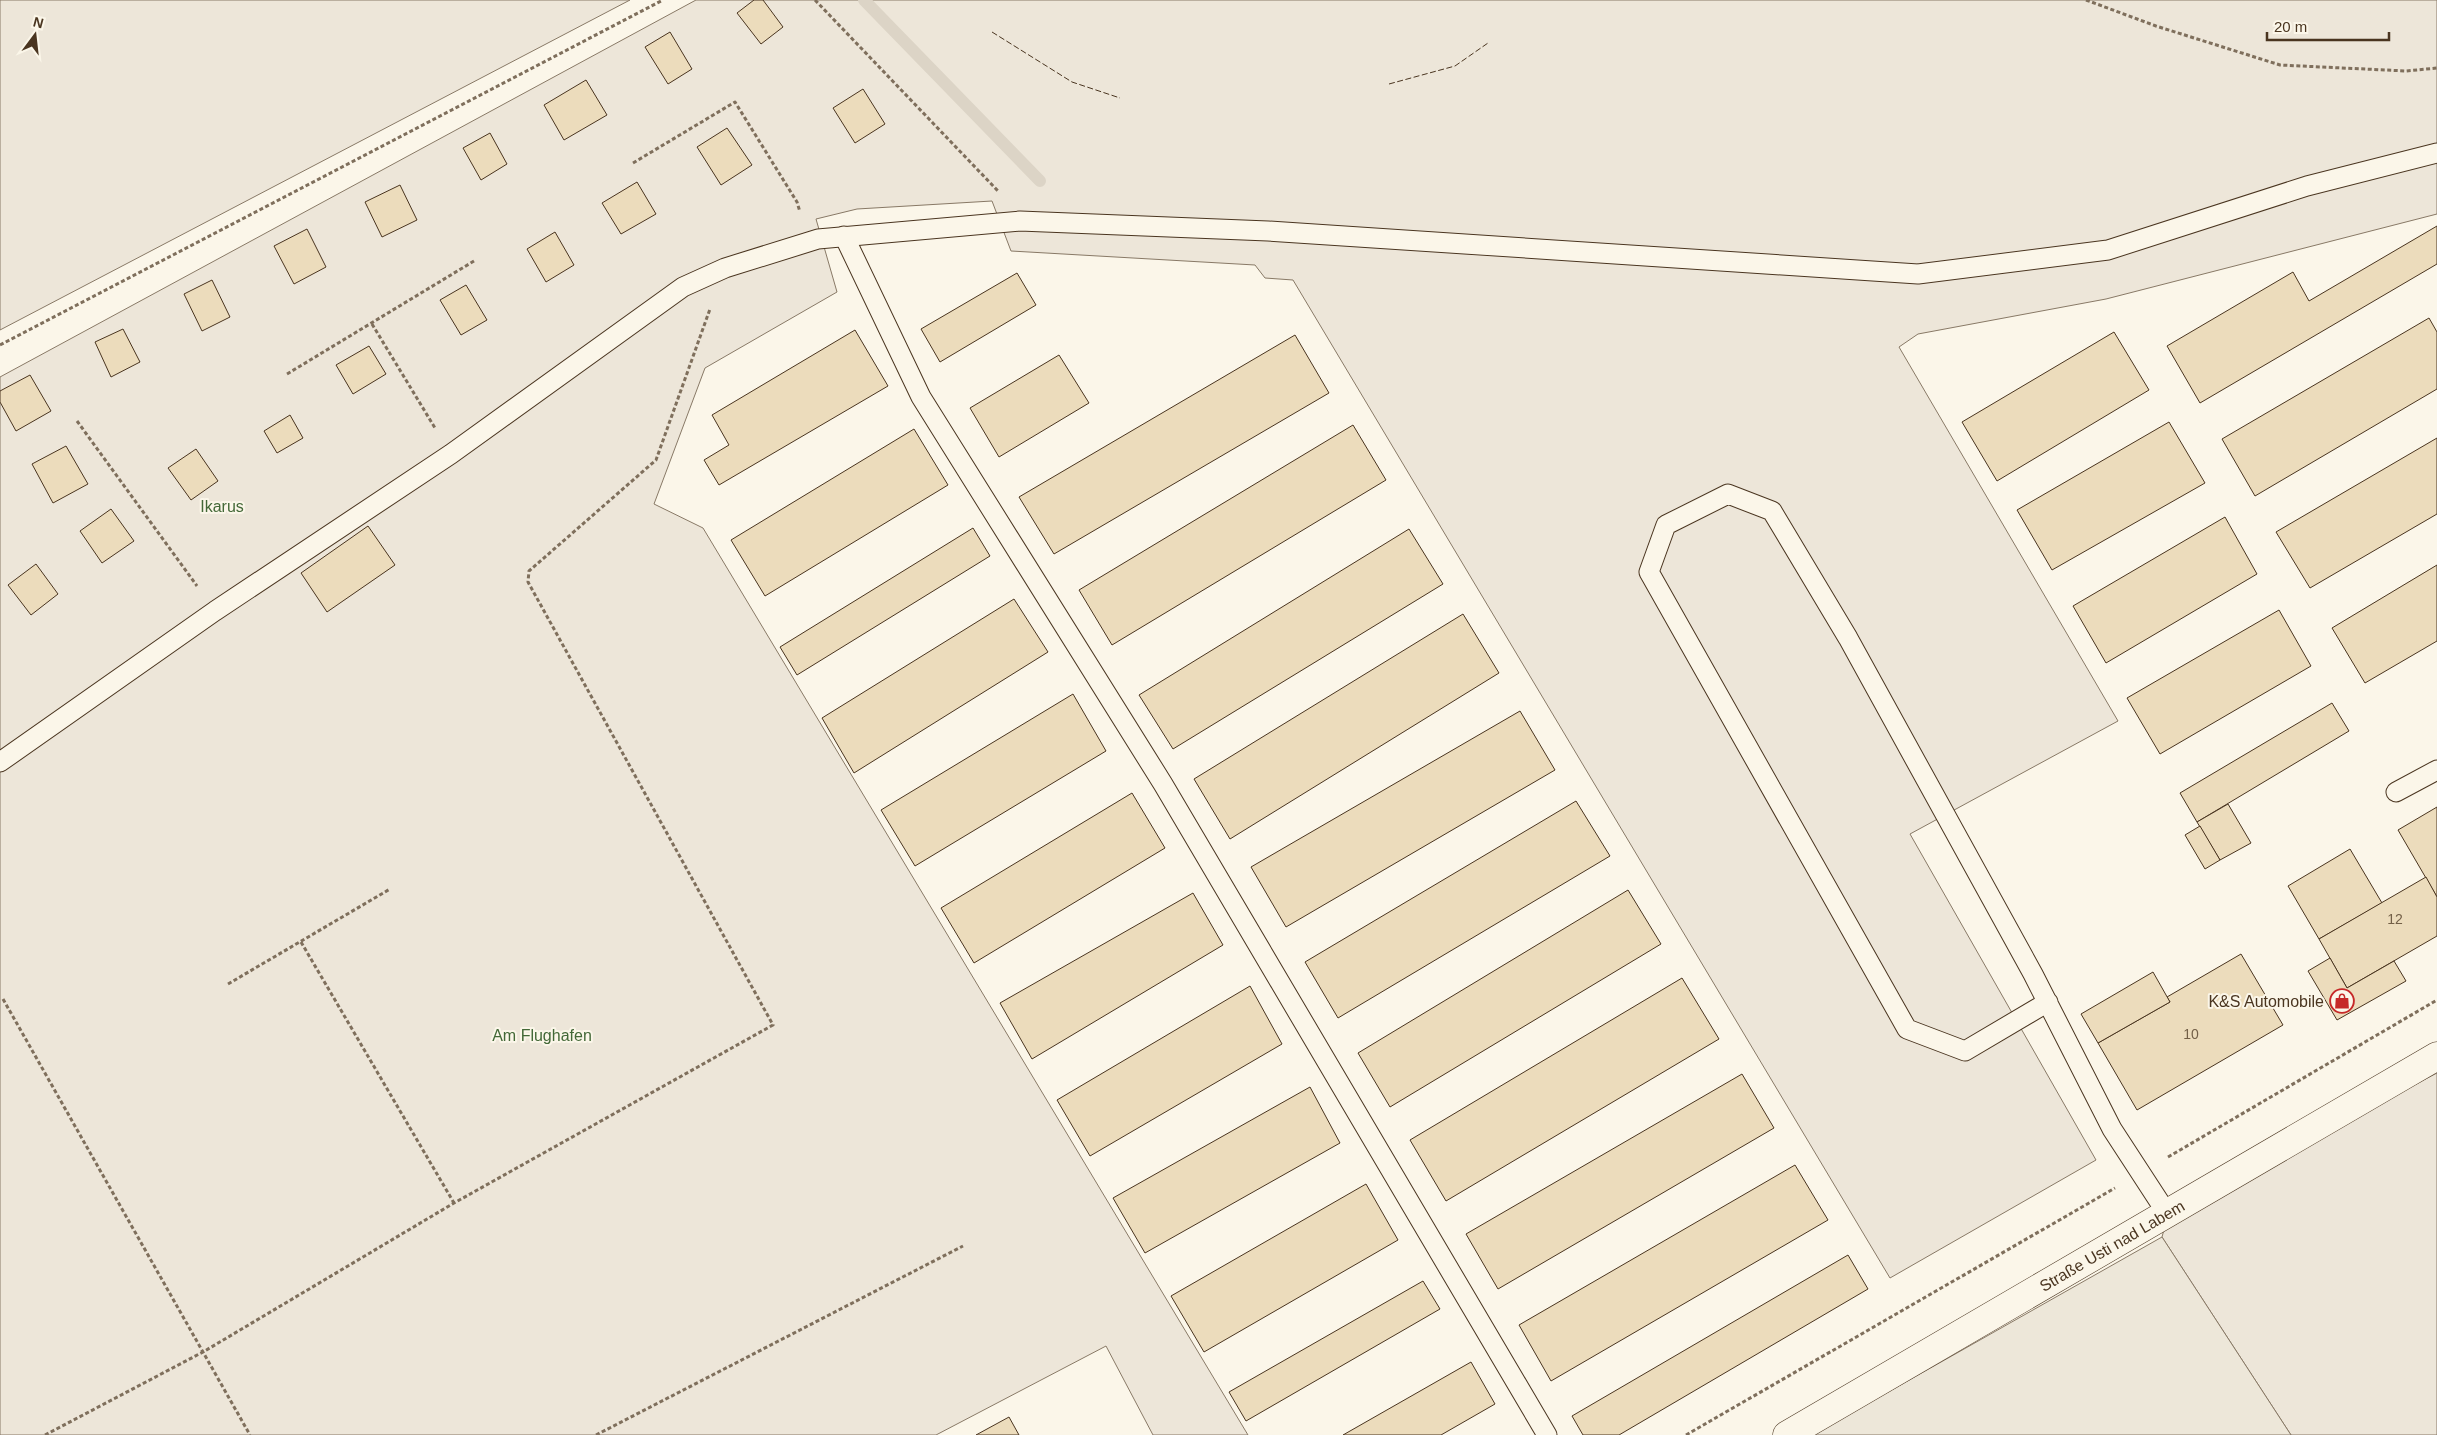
<svg xmlns="http://www.w3.org/2000/svg" width="2437" height="1435" font-family="Arial,sans-serif">
	<rect width="100%" height="100%" fill="#fbf6e9"/>
	<g fill="#ede6d9" stroke="#887966">
		<polygon points="0,0 630,0 0,330"/>
		<polygon points="696,0 2437,0 2437,214 2106,299 1918,334 1899,347 2118,721 1910,834 2096,1160 1890,1278 1293,280 1265,278 1255,265 1011,251 992,201 857,209 816,219 837,292 705,368 654,504 703,528 1248,1435 1153,1435 1106,1346 936,1435 0,1435 0,377"/>
		<polygon points="2437,1073 2437,1435 2291,1435 2162,1237 2168,1215"/>
	</g>
	<polygon fill="#ede7d9" stroke="#887966" points="2162,1237 2291,1435 1812,1435"/>
	<g fill="none" stroke-linecap="round" stroke-linejoin="round">
		<polyline stroke="#dcd4c6" stroke-width="12" points="864,0 1040,181"/>
	</g>
	<g fill="#ecdcbc" stroke="#4a3520">
		<polygon points="754,0 763,0 783,27 761,44 737,13"/>
		<polygon points="670,32 692,69 668,84 645,47"/>
		<polygon points="586,80 607,115 564,140 544,105"/>
		<polygon points="863,89 885,124 855,143 833,108"/>
		<polygon points="727,128 752,165 721,185 697,147"/>
		<polygon points="490,133 507,164 481,180 463,148"/>
		<polygon points="637,182 656,214 621,234 602,203"/>
		<polygon points="400,185 417,220 382,237 365,202"/>
		<polygon points="2437,226 2437,264 2200,403 2167,346 2293,272 2309,301"/>
		<polygon points="307,229 326,267 294,284 274,246"/>
		<polygon points="555,232 574,265 546,282 527,249"/>
		<polygon points="1017,273 1036,305 940,362 921,329"/>
		<polygon points="212,280 230,317 202,331 184,294"/>
		<polygon points="466,285 487,320 461,335 440,300"/>
		<polygon points="2429,318 2437,332 2437,389 2255,496 2222,439"/>
		<polygon points="123,329 140,362 111,377 95,342"/>
		<polygon points="855,330 888,386 719,485 704,460 729,445 712,415"/>
		<polygon points="2114,332 2149,390 1997,481 1962,422"/>
		<polygon points="1295,335 1329,393 1054,554 1019,497"/>
		<polygon points="369,346 386,374 353,394 336,365"/>
		<polygon points="1059,355 1089,403 999,457 970,408"/>
		<polygon points="30,375 51,411 16,431 0,402 0,391"/>
		<polygon points="290,415 303,438 277,453 264,431"/>
		<polygon points="2169,422 2205,483 2052,570 2017,510"/>
		<polygon points="1353,425 1386,480 1112,645 1079,590"/>
		<polygon points="914,429 948,485 765,596 731,540"/>
		<polygon points="2437,438 2437,514 2310,588 2276,532"/>
		<polygon points="66,446 88,484 53,503 32,464"/>
		<polygon points="196,449 218,481 191,500 168,468"/>
		<polygon points="111,509 134,541 102,563 80,531"/>
		<polygon points="2225,517 2257,574 2106,663 2073,606"/>
		<polygon points="368,526 395,565 327,612 301,573"/>
		<polygon points="973,528 990,556 797,675 780,647"/>
		<polygon points="1409,529 1443,584 1173,749 1139,695"/>
		<polygon points="36,564 58,594 31,615 8,585"/>
		<polygon points="2437,565 2437,641 2365,683 2332,628"/>
		<polygon points="1014,599 1048,652 854,773 822,718"/>
		<polygon points="2279,610 2311,666 2160,754 2127,698"/>
		<polygon points="1463,614 1499,673 1230,839 1194,779"/>
		<polygon points="1073,694 1106,751 915,866 881,810"/>
		<polygon points="2332,703 2349,731 2197,822 2180,793"/>
		<polygon points="1520,711 1555,770 1286,927 1251,867"/>
		<polygon points="1132,793 1165,848 974,963 941,908"/>
		<polygon points="1576,801 1610,856 1338,1018 1305,962"/>
		<polygon points="2228,804 2251,843 2220,860 2197,822"/>
		<polygon points="2437,807 2437,897 2398,830"/>
		<polygon points="2200,826 2220,860 2205,869 2185,835"/>
		<polygon points="2350,849 2382,903 2319,939 2288,886"/>
		<polygon points="2426,877 2437,897 2437,936 2347,988 2319,939"/>
		<polygon points="1628,890 1661,944 1390,1107 1358,1053"/>
		<polygon points="1193,893 1223,945 1032,1059 1000,1003"/>
		<polygon points="2241,954 2283,1025 2137,1110 2098,1043 2170,1002 2167,997"/>
		<polygon points="2330,958 2347,988 2394,961 2406,981 2337,1020 2308,971"/>
		<polygon points="2153,972 2170,1002 2098,1043 2081,1014"/>
		<polygon points="1682,978 1719,1039 1446,1201 1410,1140"/>
		<polygon points="1250,986 1282,1044 1090,1156 1057,1100"/>
		<polygon points="1742,1074 1774,1128 1498,1289 1466,1234"/>
		<polygon points="1310,1087 1340,1143 1145,1253 1113,1198"/>
		<polygon points="1795,1165 1828,1220 1551,1381 1519,1325"/>
		<polygon points="1366,1184 1398,1240 1204,1352 1171,1296"/>
		<polygon points="1848,1255 1868,1289 1619,1435 1583,1435 1572,1416"/>
		<polygon points="1423,1281 1440,1309 1246,1421 1229,1392"/>
		<polygon points="1471,1362 1495,1404 1441,1435 1343,1435"/>
		<polygon points="1009,1417 1019,1435 976,1435"/>
	</g>
	<g fill="none" stroke-linecap="round" stroke-linejoin="round">
		<g stroke="#4a3520" stroke-width="21">
			<g id="lane">
				<polyline points="844,236 921,397 1163,784 1547,1435"/>
				<polyline points="0,762 215,611 451,454 683,287 725,268 818,239 1020,221 1268,231 1918,274 2108,250 2307,186 2437,153"/>
				<polyline points="2396,792 2437,770"/>
				<polyline points="2048,1002 1965,1051 1907,1029 1649,572 1666,525 1728,494 1772,511 1848,638 2033,974 2112,1129 2168,1215"/>
			</g>
		</g>
		<g stroke="#4a3520" stroke-width="29">
			<g id="street">
				<path id="s1" d="M1787,1435l650,-379"/>
			</g>
		</g>
		<g stroke="#7f6f5c" stroke-width="3" stroke-dasharray="4 2.5" stroke-linecap="butt">
			<polyline points="815,0 998,191"/>
			<polyline points="2086,0 2156,26 2280,65 2406,71 2437,68"/>
			<polyline points="633,163 735,102 797,202 800,212"/>
			<polyline points="372,324 435,428"/>
			<polyline points="0,345 663,0"/>
			<polyline points="287,374 474,261"/>
			<polyline points="77,421 197,586"/>
			<polyline points="301,942 454,1203"/>
			<polyline points="228,984 390,889"/>
			<polyline points="3,999 250,1435"/>
			<polyline points="2168,1157 2437,1000"/>
			<polyline points="45,1435 203,1352 454,1203 773,1025 528,582 529,571 656,460 710,309"/>
			<polyline points="596,1435 963,1246"/>
			<polyline points="1686,1435 2115,1188"/>
		</g>
		<use href="#lane" stroke="#fbf6e9" stroke-width="19"/>
		<use href="#street" stroke="#fbf6e9" stroke-width="28"/>
		<g stroke="#4a3520" stroke-width="1" stroke-dasharray="6 2.5" stroke-linecap="butt">
			<polyline points="992,32 1072,82 1120,98"/>
			<polyline points="1389,84 1455,66 1488,43"/>
		</g>
	</g>
	<defs>
		<g id="shop-ring" transform="scale(1.25)"><circle r="9.5" fill="#fbf6e9" stroke="#c62828" stroke-width="1.5"/><path d="M-5-2.5h2.3a2.7 3.5 0 0 1 5.4 0H5L5.5 6h-11ZM-1.5-2.5h3a1.5 2.3 0 0 0-3 0Z" fill="#c62828"/></g>
	</defs>
	<g fill-rule="evenodd">
		<use href="#shop-ring" x="2342" y="1001"/>
	</g>
	<g text-anchor="middle" stroke-width="4" stroke-linejoin="round" paint-order="stroke">
		<g font-size="14" fill="#725f47">
			<text x="2395" y="924">12</text>
			<text x="2191" y="1039">10</text>
		</g>
		<g font-size="16" fill="#436837" stroke="#fbf6e9">
			<text x="222" y="512">Ikarus</text>
			<text x="542" y="1041">Am Flughafen</text>
		</g>
		<g font-size="16" fill="#4a3520" stroke="#fbf6e9" text-anchor="end">
			<text x="2324" y="1007">K&amp;S Automobile</text>
		</g>
		<g font-size="16" fill="#4a3520" stroke="#fbf6e9">
			<text dy="6" stroke="none"><textPath href="#s1" startOffset="376">Straße Usti nad Labem</textPath></text>
		</g>
	</g>
	<g transform="translate(35 35) rotate(15)" stroke="#fbf6e9" stroke-width="4" paint-order="stroke">
	<path d="M0-4L9 19L0 12L-9 19Z" fill="#4a3520"/>
	<text y="-8" font-size="14" font-weight="bold" text-anchor="middle" fill="#4a3520">N</text>
	</g>
	<path d="M2267 32v8h122v-8" fill="none" stroke="#4a3520" stroke-width="2.5"/>
	<text x="2274" y="32" font-size="15" fill="#4a3520" stroke="#fbf6e9" stroke-width="4" paint-order="stroke">20 m</text>
</svg>
